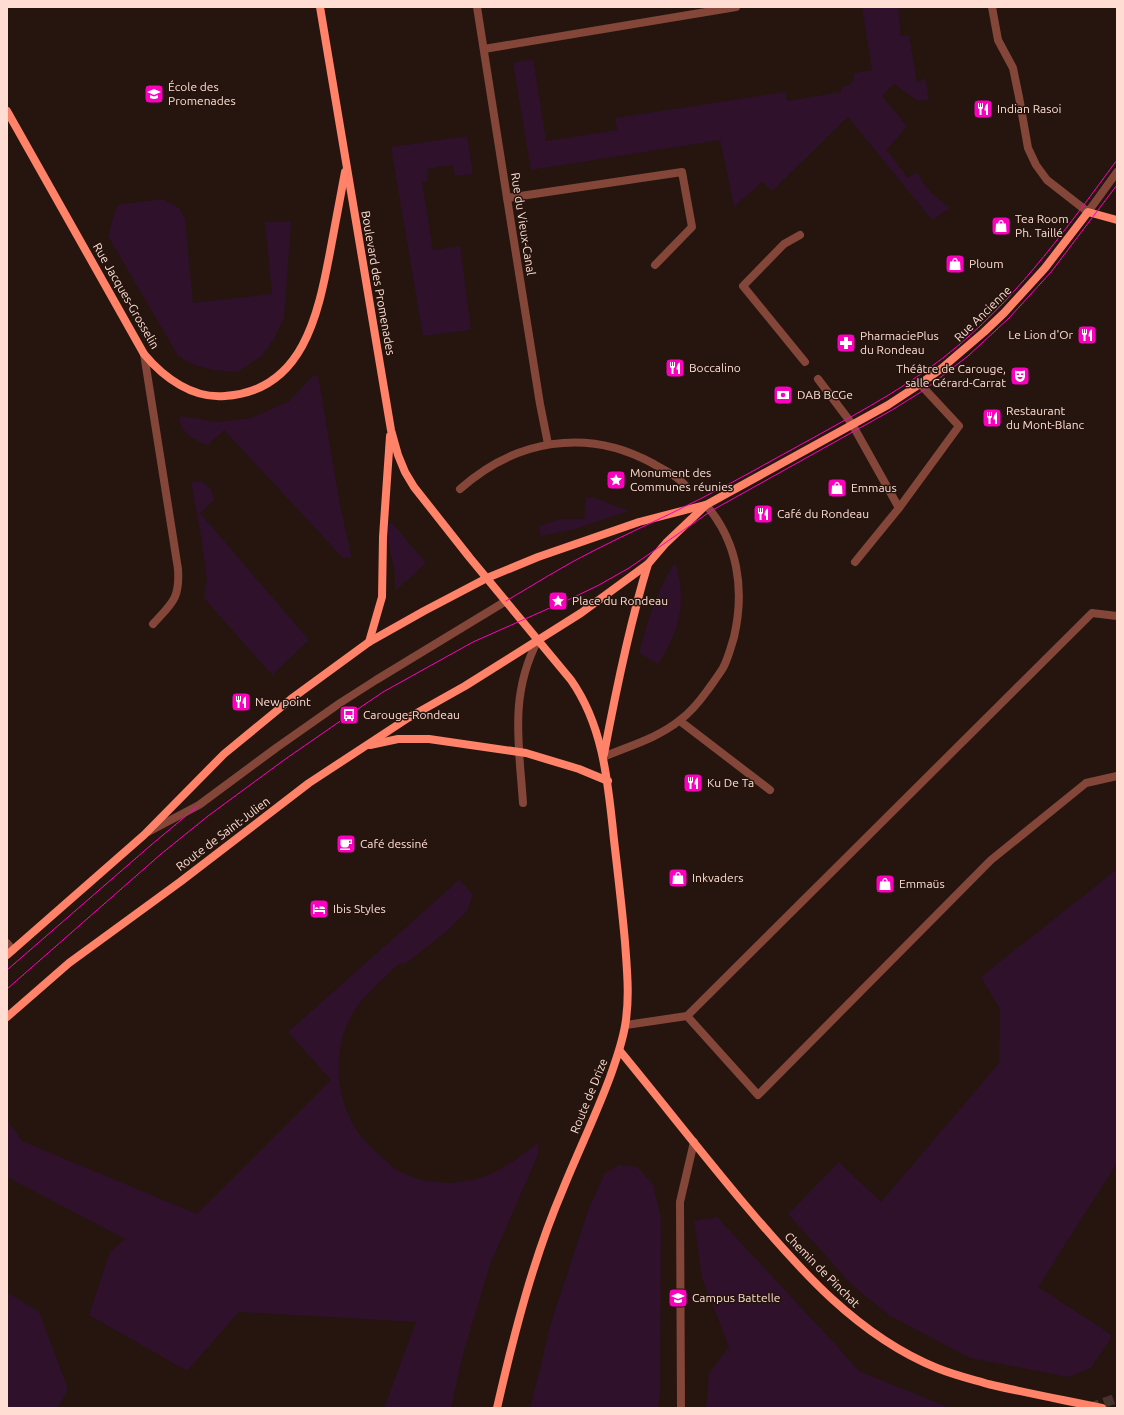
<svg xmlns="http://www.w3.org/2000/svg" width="1124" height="1415" font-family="Ubuntu,sans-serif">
	<rect width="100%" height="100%" fill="#25150e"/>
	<g fill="#2f112b">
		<path d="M862,7h36l3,29 8,-1 8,48 8,-5 4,22 -11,1 -24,-17 -12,12 25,30 -16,19 -5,4 22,29 9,-6c10,19 17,24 33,36l-18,12 -84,-103 -76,74 -10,-9 -28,25 -14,-67 -189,30 -18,-107 20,-4 13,82 71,-11 -2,-12 170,-26 2,9 54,-9v-5l9,-2 4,-6v-6l18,-3z"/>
		<polygon points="467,136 473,174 455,176 452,165 427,169 428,181 422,182 433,250 460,246 471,330 423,336 391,147"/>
		<polygon points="163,199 179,208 185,219 193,303 272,294 265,222 291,222 284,318 274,339 262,356 237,372 213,370 194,365 178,356 108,236 117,205"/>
		<path d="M313,376h5l22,129 12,53 -10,-1 -118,-127 -16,15c-13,-4 -28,-13 -29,-27l2,-2 37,6 33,-4 38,-17z"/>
		<polygon points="201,481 211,489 214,500 200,513 309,640 272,675 204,598 207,580 202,542 191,482"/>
		<path d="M593,497l36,14 -54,18 -35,7 -1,-10c17,-6 27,-9 45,-7l2,-21z"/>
		<polygon points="392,523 426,563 395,591 395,571 384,525"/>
		<path d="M675,563c13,36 4,70 -17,101l-19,-11c8,-31 18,-63 36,-90z"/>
		<polygon points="1117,869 1117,1163 1038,1287 1103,1329 1112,1336 1091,1368 1069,1377 970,1358 890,1316 852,1285 788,1214 839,1162 881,1202 999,1063 1000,1009 981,977"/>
		<path d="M459,880l14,14 -6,17 -20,20 -42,33 -5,-1c-19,18 -41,35 -52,59 -15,34 -12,76 8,107 6,10 14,17 22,25 8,7 17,16 27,20 18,8 42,11 62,7 27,-4 51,-23 72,-39l-2,15 -46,105 -28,92 -12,54h-67l32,-86 -177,-10 -52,59 -98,-56 21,-63 15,-13 -118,-62v-57l15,21 175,73 134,-134 -43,-48z"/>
		<polygon points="619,1165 637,1167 653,1184 661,1219 660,1392 658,1408 530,1408 551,1323 589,1208 605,1173"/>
		<polygon points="717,1217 835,1344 859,1371 950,1408 706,1408 709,1373 729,1347 702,1278 694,1221"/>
		<polygon points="7,1292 39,1312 68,1389 58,1408 7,1408"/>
	</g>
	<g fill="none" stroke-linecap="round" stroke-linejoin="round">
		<polyline stroke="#46332b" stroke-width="10" stroke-dasharray="10 5" stroke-linecap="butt" points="1090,1408 1117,1398"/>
		<g stroke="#844639" stroke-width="8">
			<polyline points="507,198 682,172 692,227 655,265"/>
			<polyline points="800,235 784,244 743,286 805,362"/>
			<path d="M144,354l34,215c2,30 -6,34 -25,55"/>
			<polyline points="818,379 852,424 899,508 959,426 920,384"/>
			<polyline points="855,562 899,508"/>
			<polyline points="680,721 770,790"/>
			<path d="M603,757c26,-11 55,-19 77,-37 11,-8 19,-18 27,-29 5,-7 11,-15 16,-23 5,-9 8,-21 11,-31 11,-47 4,-95 -28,-132"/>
			<path d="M523,803c-4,-59 -14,-108 15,-163"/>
			<polyline points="148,832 199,805 276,748 340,703 376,680 506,601"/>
			<polyline points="687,1016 758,1095 991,860 1086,783 1117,776"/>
			<polyline points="626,1025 687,1016 1092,613 1117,616"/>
			<polyline points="681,1408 680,1202 694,1142"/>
		</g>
		<g stroke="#844639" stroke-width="8">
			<polyline points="477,7 507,198 540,404 548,444"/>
			<polyline points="992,7 998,40 1013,68 1019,97 1028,148 1036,165 1047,180 1088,212 1117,172"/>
			<polyline points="484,49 736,7"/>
			<path d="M460,489c55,-49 126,-62 192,-26 10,6 25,12 33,22"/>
			<polyline points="7,943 13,950"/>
		</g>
		<g stroke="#ff8269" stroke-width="8">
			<path d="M320,7l71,423 7,25 7,17 9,15 56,71 101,122c33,47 37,104 43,160 4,34 8,68 11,102 2,28 5,56 0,84 -3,18 -9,34 -15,51 -14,38 -32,75 -47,112 -30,70 -49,145 -66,219"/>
			<path d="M7,111l137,243c20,24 49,45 81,42 78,-5 93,-81 105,-144 5,-27 10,-53 15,-80"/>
			<polyline points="369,642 382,597 383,537 390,436"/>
			<polyline points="370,745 398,739 429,739 526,753 579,769 608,781"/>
			<path d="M604,754c12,-64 25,-128 44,-190"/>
			<polyline points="7,955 144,835 224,754 291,699 369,642 424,611 487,578 538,557 639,522 705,505"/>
			<polyline points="7,1017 69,963 180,882 309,783 408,718 465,686 581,613 648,564 666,543 706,505 888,405 920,384 942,368 984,332 1004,313 1045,268 1088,212 1117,220"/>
			<path d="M620,1051c42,51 83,104 126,155 54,64 112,130 191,162 17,7 34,11 51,16 38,9 76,16 114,24"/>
		</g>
		<g stroke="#fd00bf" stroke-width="1">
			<path d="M506,601c29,-17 57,-35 87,-50 35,-18 72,-34 107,-52 38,-19 74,-40 111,-60 52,-29 104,-56 149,-95 62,-53 109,-119 157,-184"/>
			<polyline points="7,970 151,845 199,805"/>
			<polyline points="7,989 161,854 208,816 284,760 349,715 383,692 473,642 570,599 599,585 629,568 711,511 892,410 924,390 968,356 1009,318 1051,272 1117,185"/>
		</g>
	</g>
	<defs>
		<g id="school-square" transform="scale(1)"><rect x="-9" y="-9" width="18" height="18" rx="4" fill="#fd00bf" stroke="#25150e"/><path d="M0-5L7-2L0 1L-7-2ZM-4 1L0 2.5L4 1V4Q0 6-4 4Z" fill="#fff"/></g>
		<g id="restaurant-square" transform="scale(1)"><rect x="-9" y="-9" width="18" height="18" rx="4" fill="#fd00bf" stroke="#25150e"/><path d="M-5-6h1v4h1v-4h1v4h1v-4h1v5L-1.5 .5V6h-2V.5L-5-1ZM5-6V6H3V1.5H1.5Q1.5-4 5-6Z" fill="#fff"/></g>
		<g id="shop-square" transform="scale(1)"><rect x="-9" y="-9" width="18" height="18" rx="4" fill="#fd00bf" stroke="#25150e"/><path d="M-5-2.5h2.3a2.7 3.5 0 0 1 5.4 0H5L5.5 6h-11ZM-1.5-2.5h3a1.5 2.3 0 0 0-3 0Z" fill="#fff"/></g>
		<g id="pharmacy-square" transform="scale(1)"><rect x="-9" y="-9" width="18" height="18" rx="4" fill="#fd00bf" stroke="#25150e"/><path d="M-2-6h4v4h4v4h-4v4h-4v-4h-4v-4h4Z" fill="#fff"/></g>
		<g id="theatre-square" transform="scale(1)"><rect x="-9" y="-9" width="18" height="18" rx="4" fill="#fd00bf" stroke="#25150e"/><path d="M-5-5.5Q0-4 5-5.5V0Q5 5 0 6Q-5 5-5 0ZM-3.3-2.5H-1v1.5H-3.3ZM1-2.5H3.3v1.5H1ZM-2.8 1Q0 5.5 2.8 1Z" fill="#fff"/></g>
		<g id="bank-square" transform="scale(1)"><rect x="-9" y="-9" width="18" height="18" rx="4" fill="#fd00bf" stroke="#25150e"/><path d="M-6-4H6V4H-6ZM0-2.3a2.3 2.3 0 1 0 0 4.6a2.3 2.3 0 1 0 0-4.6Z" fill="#fff"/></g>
		<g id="sight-square" transform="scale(1)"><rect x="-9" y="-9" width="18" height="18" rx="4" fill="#fd00bf" stroke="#25150e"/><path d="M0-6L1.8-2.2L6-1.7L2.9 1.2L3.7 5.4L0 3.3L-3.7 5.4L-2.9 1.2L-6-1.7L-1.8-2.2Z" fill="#fff"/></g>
		<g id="bus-square" transform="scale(1)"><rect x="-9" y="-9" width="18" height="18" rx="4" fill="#fd00bf" stroke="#25150e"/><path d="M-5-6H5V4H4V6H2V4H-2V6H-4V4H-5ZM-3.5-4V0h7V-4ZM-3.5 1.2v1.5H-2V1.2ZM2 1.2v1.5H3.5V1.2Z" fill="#fff"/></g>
		<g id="cafe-square" transform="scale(1)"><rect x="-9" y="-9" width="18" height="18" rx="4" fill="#fd00bf" stroke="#25150e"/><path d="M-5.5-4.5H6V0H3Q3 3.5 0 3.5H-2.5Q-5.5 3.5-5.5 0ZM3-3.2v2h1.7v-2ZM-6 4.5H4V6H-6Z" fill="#fff"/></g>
		<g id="hotel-square" transform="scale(1)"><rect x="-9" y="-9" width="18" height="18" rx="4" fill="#fd00bf" stroke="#25150e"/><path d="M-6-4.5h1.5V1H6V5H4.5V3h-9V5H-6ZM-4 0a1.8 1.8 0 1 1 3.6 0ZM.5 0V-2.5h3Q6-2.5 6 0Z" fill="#fff"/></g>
		<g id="university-square" transform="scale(1)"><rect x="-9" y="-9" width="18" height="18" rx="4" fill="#fd00bf" stroke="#25150e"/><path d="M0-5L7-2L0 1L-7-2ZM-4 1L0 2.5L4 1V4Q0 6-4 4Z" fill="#fff"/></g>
	</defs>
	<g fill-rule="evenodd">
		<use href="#school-square" x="154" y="94"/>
		<use href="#restaurant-square" x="983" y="109"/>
		<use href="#shop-square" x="1001" y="226"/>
		<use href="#shop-square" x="955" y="264"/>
		<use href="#restaurant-square" x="1087" y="335"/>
		<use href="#pharmacy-square" x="846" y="343"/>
		<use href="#restaurant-square" x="675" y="368"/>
		<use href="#theatre-square" x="1020" y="376"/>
		<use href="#bank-square" x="783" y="395"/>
		<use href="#restaurant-square" x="992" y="418"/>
		<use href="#sight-square" x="616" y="480"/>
		<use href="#shop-square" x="837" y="488"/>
		<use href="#restaurant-square" x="763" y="514"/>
		<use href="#sight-square" x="558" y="601"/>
		<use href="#restaurant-square" x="241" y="702"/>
		<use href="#bus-square" x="349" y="715"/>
		<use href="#restaurant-square" x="693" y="783"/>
		<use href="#cafe-square" x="346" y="844"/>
		<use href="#shop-square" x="678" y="878"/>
		<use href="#shop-square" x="885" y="884"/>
		<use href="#hotel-square" x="319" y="909"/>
		<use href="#university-square" x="678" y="1298"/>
	</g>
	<g text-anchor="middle" stroke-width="3" stroke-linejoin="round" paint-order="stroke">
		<g font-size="12" fill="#ffddd2" stroke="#25150e" text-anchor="start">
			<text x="168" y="91">École des<tspan x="168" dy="14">Promenades</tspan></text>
			<text x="997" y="113">Indian Rasoi</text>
			<text x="1015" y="223">Tea Room<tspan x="1015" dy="14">Ph. Taillé</tspan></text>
			<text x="969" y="268">Ploum</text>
			<text x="1073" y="339" text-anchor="end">Le Lion d'Or</text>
			<text x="860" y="340">PharmaciePlus<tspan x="860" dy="14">du Rondeau</tspan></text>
			<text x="689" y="372">Boccalino</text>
			<text x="1006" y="373" text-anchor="end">Théâtre de Carouge,<tspan x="1006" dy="14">salle Gérard-Carrat</tspan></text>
			<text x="797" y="399">DAB BCGe</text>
			<text x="1006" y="415">Restaurant<tspan x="1006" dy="14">du Mont-Blanc</tspan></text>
			<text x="630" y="477">Monument des<tspan x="630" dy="14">Communes réunies</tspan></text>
			<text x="851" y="492">Emmaus</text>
			<text x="777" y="518">Café du Rondeau</text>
			<text x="572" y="605">Place du Rondeau</text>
			<text x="255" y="706">New point</text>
			<text x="363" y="719">Carouge-Rondeau</text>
			<text x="707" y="787">Ku De Ta</text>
			<text x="360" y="848">Café dessiné</text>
			<text x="692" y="882">Inkvaders</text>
			<text x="899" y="888">Emmaüs</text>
			<text x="333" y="913">Ibis Styles</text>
			<text x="692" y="1302">Campus Battelle</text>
		</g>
		<g font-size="12" fill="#ffddd2" stroke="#25150e">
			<text transform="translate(523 224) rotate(81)" y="4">Rue du Vieux-Canal</text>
			<text transform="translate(378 283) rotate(80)" y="4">Boulevard des Promenades</text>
			<text transform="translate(126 296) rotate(60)" y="4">Rue Jacques-Grosselin</text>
			<text transform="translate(983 314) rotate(-44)" y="4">Rue Ancienne</text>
			<text transform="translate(223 834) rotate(-37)" y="4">Route de Saint-Julien</text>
			<text transform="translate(589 1096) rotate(-68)" y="4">Route de Drize</text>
			<text transform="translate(822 1270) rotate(45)" y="4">Chemin de Pinchat</text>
		</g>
	</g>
	<rect width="1124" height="1415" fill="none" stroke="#ffddd2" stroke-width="16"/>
</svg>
